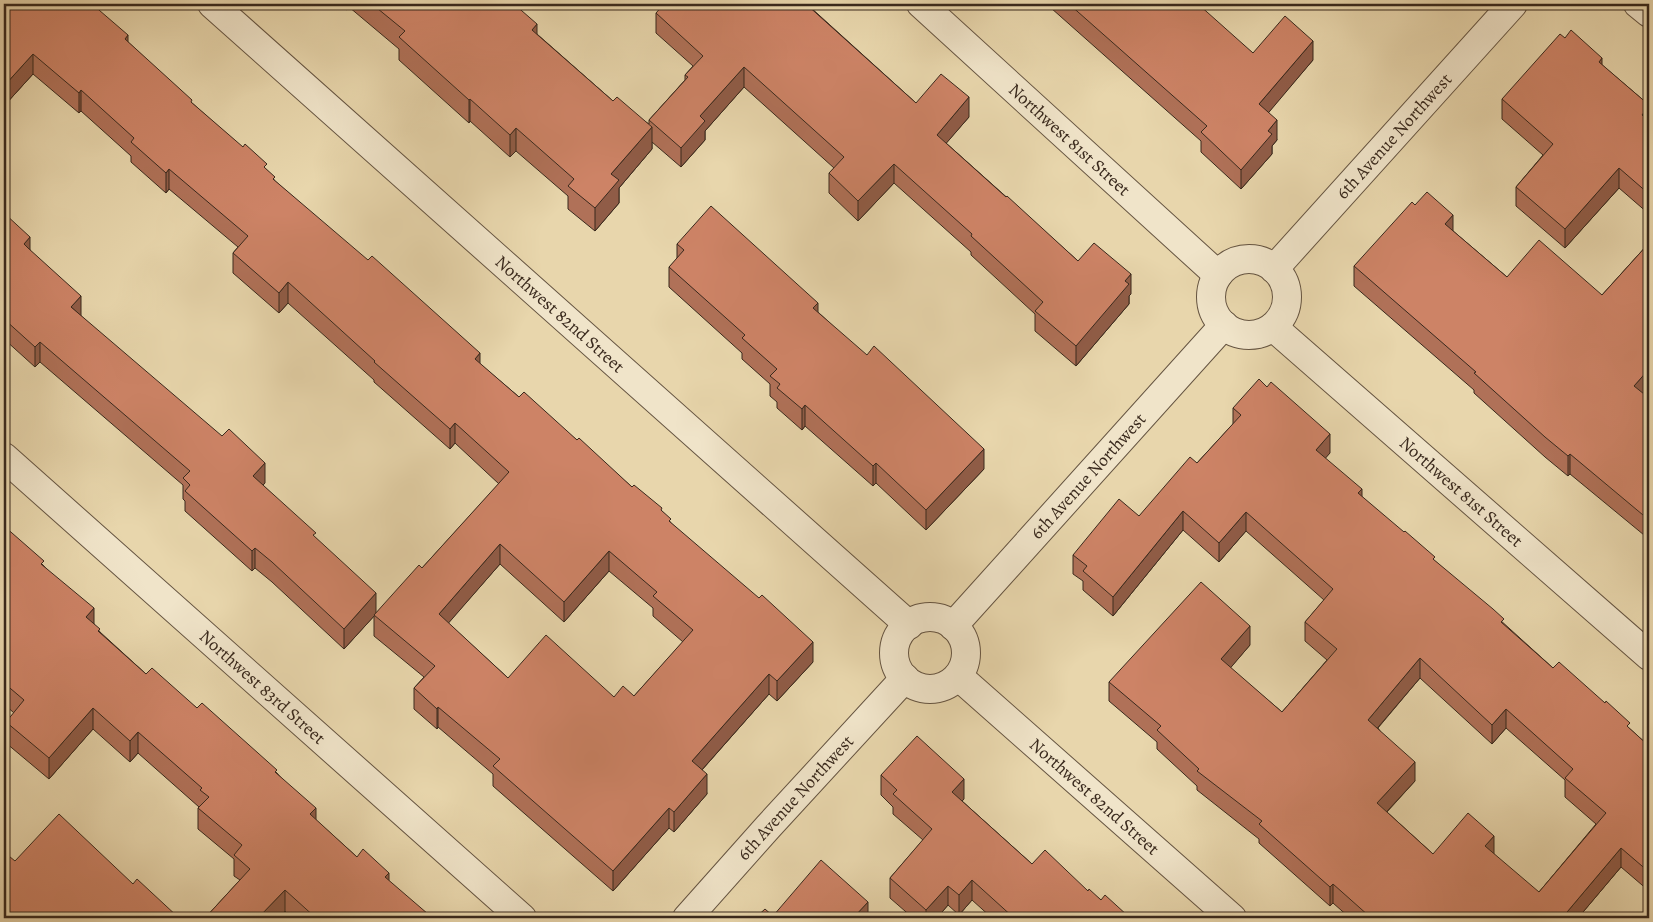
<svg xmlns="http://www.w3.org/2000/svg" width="1653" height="922" font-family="Alegreya,serif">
	<rect width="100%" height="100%" fill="#e8d6ac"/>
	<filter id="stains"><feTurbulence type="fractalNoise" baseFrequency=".004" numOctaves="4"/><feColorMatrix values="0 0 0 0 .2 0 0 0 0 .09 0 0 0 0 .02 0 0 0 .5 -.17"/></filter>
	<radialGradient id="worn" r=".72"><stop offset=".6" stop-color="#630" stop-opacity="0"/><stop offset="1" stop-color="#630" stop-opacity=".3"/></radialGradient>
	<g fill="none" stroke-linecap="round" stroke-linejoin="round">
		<g stroke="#655441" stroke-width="30">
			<g id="minor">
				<path id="s1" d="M212,4l697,621"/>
				<path id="s2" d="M921,4l297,271"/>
				<circle cx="1249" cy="297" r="38"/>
				<path id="s3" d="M1274,269l239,-265"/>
				<path id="s4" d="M1273,327l376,329"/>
				<path id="s5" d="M4,457l518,461"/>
				<circle cx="930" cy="653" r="36"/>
				<path id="s6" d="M953,626l271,-301"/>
				<path id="s7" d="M958,676l274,242"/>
				<path id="s8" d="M687,918l81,-91 137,-149"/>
			</g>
		</g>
		<g stroke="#655441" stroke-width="30">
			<polyline id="tertiary" points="1638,4 1649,13"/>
		</g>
		<use href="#minor" stroke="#f0e4c9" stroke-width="28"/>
		<use href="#tertiary" stroke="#f0e4c9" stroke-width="28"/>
	</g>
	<g fill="#b07158" stroke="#39291d" fill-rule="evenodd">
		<path d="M4,4l124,38 64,61 75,67 8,11 205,183 39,33 58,43 55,47 30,24 9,12 142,139 -36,39 -8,-7 -67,76 5,24 -33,38 -5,-4 -56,63 -120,-105v-12l-55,-47 -1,2 -23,-20v-21l10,-11 -50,-41v-20l-30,33 -72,-67 -17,-14 -3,3 -67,-60v-10l-2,-2v-14l-143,-123 -5,5 -31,-28v-126l26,37 51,66 184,167 -2,2 53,53 60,75 46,-45 77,-84 -44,-41 -5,6 -76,-67v-2l-86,-77 -9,10 -46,-40v-20l5,-6 -69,-58 -3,4 -35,-31v-6l-50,-45 -2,2 -46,-39 -29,32zM500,564l64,58 45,-51 44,37v8l30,26 -49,54 -20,1 -106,-19 -60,-55z"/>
		<polygon points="340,4 514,4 537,34 613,101 649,124 649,120 685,80 685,75 693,66 656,33 656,13 809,4 809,6 916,103 969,117 946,143 1078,261 1131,294 1129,296 1129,304 1076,366 1035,331 1035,314 971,255 971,252 894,183 858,221 829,193 829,173 834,168 744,87 705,131 705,140 681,167 652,142 652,149 619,188 619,203 595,231 568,209 568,196 516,151 510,157 470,121 469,123 399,60 399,49 349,7 347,10"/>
		<polygon points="1044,4 1185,4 1191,10 1253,53 1313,60 1268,112 1277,140 1272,146 1272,154 1241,189 1201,152 1201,141 1051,8 1050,9"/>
		<polygon points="1565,38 1602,65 1649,105 1649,214 1619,188 1565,248 1516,206 1516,187 1543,155 1502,119 1502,99"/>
		<polygon points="1415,205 1453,231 1507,277 1602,295 1649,243 1649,388 1644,394 1649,398 1649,558 1644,554 1644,535 1570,474 1568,476 1545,457 1474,393 1474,390 1354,286 1354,266"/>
		<polygon points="677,244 818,312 984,469 926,530 876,483 873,486 805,426 802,430 777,408 777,402 770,396 770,384 742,359 742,353 669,287 669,267 677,259"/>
		<path d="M1233,408l97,45 -5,5 37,39 73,64 118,107 77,61 19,17v145l-28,-24 -43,51h-228l-17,-15 -3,3 -71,-63v-4l-62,-49v-4l-40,-37v-7l-48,-41v-19l141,-37 -20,23 52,44 45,-52 -22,-19v-19l19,-22 -78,-69 -27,31 -36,-32 -70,86 -30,-26v-9l-10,-7v-19l66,-39 58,-53 36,-39zM1420,678l72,66 14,-16 59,52v17l31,27 -57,68 -106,-38 -46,-42 28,-31 -37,-53z"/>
		<polygon points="4,526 44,566 94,624 100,632 146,674 197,708 277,773 316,820 357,857 389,881 428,918 292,918 285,911 278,918 205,918 240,880 234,876 234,859 198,829 198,808 199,807 138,753 130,762 93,729 49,779 6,743 6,722 14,713 4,704"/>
		<polygon points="881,775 964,799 962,801 1032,864 1088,891 1128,918 992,918 972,900 959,915 948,905 937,918 913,918 890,898 890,878 923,840 893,814 893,807 881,795"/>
	</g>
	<g fill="#905c47" stroke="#39291d">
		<polygon points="347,4 349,4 349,7 347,10"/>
		<polygon points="537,24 537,47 532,30"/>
		<polygon points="128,35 128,55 125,39"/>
		<polygon points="1313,41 1313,60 1259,124 1259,104"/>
		<polygon points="33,54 33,74 4,106 4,86"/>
		<polygon points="1602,58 1602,78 1599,62"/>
		<polygon points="744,67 744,87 705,131 705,140 681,167 681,148 700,116"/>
		<polygon points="81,90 81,111 79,113 79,93"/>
		<polygon points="969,97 969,117 937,154 937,135"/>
		<polygon points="470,99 470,121 469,123 469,100"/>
		<polygon points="1649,106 1649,126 1642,115"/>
		<polygon points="1277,120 1277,140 1272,146 1272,154 1241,189 1241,170 1268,131"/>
		<polygon points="652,127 652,149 619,188 619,203 595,231 595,208 611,174"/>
		<polygon points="516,128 516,151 510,157 510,135"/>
		<polygon points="9,138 9,158 4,164 4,144"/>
		<polygon points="894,164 894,183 858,221 858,201"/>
		<polygon points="1619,168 1619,188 1565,248 1565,229"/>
		<polygon points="169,169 169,189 166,193 166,173"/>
		<polygon points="1453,215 1453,235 1445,224"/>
		<polygon points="30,237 30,257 24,244"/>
		<polygon points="1131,274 1131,294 1129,296 1129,304 1076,366 1076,346 1125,281"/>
		<polygon points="288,282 288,303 279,313 279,293"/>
		<polygon points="81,296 81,316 71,307"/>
		<polygon points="818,303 818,324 813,308"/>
		<polygon points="40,342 40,362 35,367 35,347"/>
		<polygon points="480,353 480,373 475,359"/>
		<polygon points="1649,369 1649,388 1634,405 1634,386"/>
		<polygon points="805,405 805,426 802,430 802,409"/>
		<polygon points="455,423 455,443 450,449 450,429"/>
		<polygon points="1330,434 1330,453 1316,469 1316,450"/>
		<polygon points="984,449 984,469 926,530 926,510"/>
		<polygon points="1570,454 1570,474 1568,476 1568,456"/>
		<polygon points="265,463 265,483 253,496 253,476"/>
		<polygon points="876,463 876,483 873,486 873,466"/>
		<polygon points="1362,489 1362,508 1358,493"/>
		<polygon points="1183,511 1183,530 1113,616 1113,597"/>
		<polygon points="1246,512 1246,531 1219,562 1219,543"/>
		<polygon points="500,544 500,564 439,634 439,614"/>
		<polygon points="255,548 255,568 252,571 252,551"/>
		<polygon points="609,551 609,571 564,622 564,602"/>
		<polygon points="376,593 376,614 344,649 344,629"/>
		<polygon points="94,608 94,629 86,617"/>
		<polygon points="1250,626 1250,645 1221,679 1221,659"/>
		<polygon points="813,642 813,662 777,701 777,681"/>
		<polygon points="1420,658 1420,678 1368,739 1368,720"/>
		<polygon points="769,674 769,694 692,781 692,761"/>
		<polygon points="438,707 438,727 437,729 437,709"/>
		<polygon points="93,708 93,729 49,779 49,758"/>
		<polygon points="1506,709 1506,728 1492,744 1492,725"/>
		<polygon points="138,732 138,753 130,762 130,741"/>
		<polygon points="1415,762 1415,781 1377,822 1377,803"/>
		<polygon points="707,774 707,794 674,832 674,812"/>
		<polygon points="964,779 964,799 952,812 952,792"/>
		<polygon points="316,808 316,829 310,814"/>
		<polygon points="669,808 669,828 613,891 613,871"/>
		<polygon points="1494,836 1494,855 1485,846"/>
		<polygon points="1621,848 1621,867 1578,918 1562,918"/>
		<polygon points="389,873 389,894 385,877"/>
		<polygon points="972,880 972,900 959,915 959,895"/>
		<polygon points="1333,884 1333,903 1330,906 1330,887"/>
		<polygon points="948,886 948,905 937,918 926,918 926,910"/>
		<polygon points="285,890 285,911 278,918 258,918"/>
		<polygon points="868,902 868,918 853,918"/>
	</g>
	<g fill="#cd8366" stroke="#39291d" fill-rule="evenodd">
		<path d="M4,4h88l36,31 -3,4 67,61 -1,2 52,45 2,-3 22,20 -3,3 11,10 -2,2 95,81 4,-4 108,97 -5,6 44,38 5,-5 53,48 2,-2 53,49 2,-2 28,23 -1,2 10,9 -2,2 90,77 3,-3 51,47 -36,39 -8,-7 -77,87 15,13 -33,38 -5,-4 -56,63 -120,-105 7,-7 -62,-52 -1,2 -23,-21 21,-22 -61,-51 45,-50 3,3 87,-96 -54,-49 -5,6 -76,-67 1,-1 -87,-79 -9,11 -46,-40 15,-17 -79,-67 -3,4 -35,-31 3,-4 -53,-48 -2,3 -46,-39 -29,32zM500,544l64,58 45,-51 48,41 -4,4 40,34 -59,66 -11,-10 -9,11 -68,-62 -38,43 -69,-64z"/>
		<polygon points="372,4 514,4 537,24 532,30 613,101 617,97 652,127 611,174 619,180 595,208 568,186 574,179 516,128 510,135 470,99 469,100 399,37 405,31"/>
		<polygon points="664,4 806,4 916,103 941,74 969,97 937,135 1006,197 1007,196 1078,261 1094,243 1131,274 1125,281 1129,284 1076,346 1035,311 1043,302 971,236 972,234 894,164 858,201 829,173 844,157 744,67 700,116 705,121 681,148 649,120 688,77 685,75 703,56 656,13"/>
		<polygon points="1069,4 1185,4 1191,10 1196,4 1198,4 1253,53 1285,16 1313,41 1259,104 1277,120 1268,131 1272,134 1241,170 1201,132 1207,126"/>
		<polygon points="1571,30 1602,58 1599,62 1649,105 1649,106 1642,115 1649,121 1649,194 1619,168 1565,229 1516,187 1553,144 1502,99 1560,34 1565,38"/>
		<polygon points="4,134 9,138 4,144"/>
		<polygon points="1427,192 1453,215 1445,224 1507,277 1539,240 1602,295 1649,243 1649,369 1634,386 1649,398 1649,520 1570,454 1568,456 1545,437 1474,373 1476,372 1354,266 1412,202 1415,205"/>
		<polygon points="711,206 818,303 813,308 867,355 874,346 984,449 926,510 876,463 873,466 805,405 802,409 777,388 780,384 770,376 777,369 742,338 745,335 669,267 684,250 677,244"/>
		<polygon points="4,213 30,237 24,244 28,248 81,296 71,307 222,436 229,429 265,463 253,476 316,533 313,535 376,593 344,629 272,562 255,548 252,551 185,491 190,485 183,478 190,471 40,342 35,347 4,319"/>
		<path d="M1259,379l8,8 4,-5 59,52 -14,16 46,39 -4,4 46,39 1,-1 30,26 -2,2 60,50 11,10 -3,3 52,46 6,-6 46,41 1,-2 24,22 -3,3 22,20v126l-28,-24 -59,70h-185l-5,-4 -3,2 -36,-32 -3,3 -71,-63 3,-3 -65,-50 2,-2 -42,-39 4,-4 -52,-44 92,-100 49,44 -29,33 61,53 55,-63 -32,-27 28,-33 -87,-77 -27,31 -36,-32 -70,86 -30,-26 4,-5 -14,-11 46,-56 20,17 51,-59 7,6 44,-48 -8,-7zM1420,658l72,67 14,-16 67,60 -8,9 41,35 -67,79 -54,-46 9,-10 -26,-23 -35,41 -56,-51 38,-41 -47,-42z"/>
		<polygon points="4,526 44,561 41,564 94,608 86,617 100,629 98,631 146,674 152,668 197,708 202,703 277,770 275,772 316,808 310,814 357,857 363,849 389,873 385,877 428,914 424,918 316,918 285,890 258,918 205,918 250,869 234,855 242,845 198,808 209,797 200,790 202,788 138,732 130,741 93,708 49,758 6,722 24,700 4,683 4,657 9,651 4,646"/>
		<polygon points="1649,527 1649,538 1644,534"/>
		<polygon points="917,736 964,779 952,792 1032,864 1045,850 1088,891 1089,889 1101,900 1105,895 1128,916 1126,918 1014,918 972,880 959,895 948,886 926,910 890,878 932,829 893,794 897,790 881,775"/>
		<polygon points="59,814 133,884 137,879 179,918 4,918 4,852 15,861"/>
		<polygon points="821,860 868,902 853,918 755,918 765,909 773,916"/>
	</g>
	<g text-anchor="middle" stroke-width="4" stroke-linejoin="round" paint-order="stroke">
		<g font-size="18" fill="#39291d" stroke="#f0e4c9">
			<text dy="6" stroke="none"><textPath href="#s3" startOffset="179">6th Avenue Northwest</textPath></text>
			<text dy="6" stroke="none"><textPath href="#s2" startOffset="201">Northwest 81st Street</textPath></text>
			<text dy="6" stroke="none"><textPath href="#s1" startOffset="466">Northwest 82nd Street</textPath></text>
			<text dy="6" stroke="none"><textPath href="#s6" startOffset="202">6th Avenue Northwest</textPath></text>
			<text dy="6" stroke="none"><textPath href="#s4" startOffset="250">Northwest 81st Street</textPath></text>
			<text dy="6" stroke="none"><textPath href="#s5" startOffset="346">Northwest 83rd Street</textPath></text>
			<text dy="6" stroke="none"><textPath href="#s7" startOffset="182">Northwest 82nd Street</textPath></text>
			<text dy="6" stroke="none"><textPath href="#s8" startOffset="162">6th Avenue Northwest</textPath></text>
		</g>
	</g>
	<rect width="1653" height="922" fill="none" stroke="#e8d6ac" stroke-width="20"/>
	<rect x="5" y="5" width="1643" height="912" fill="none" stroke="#39291d" stroke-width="2.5"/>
	<rect x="10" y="10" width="1633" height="902" fill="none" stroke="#39291d"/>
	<rect width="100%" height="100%" filter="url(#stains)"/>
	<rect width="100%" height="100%" fill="url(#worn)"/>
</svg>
